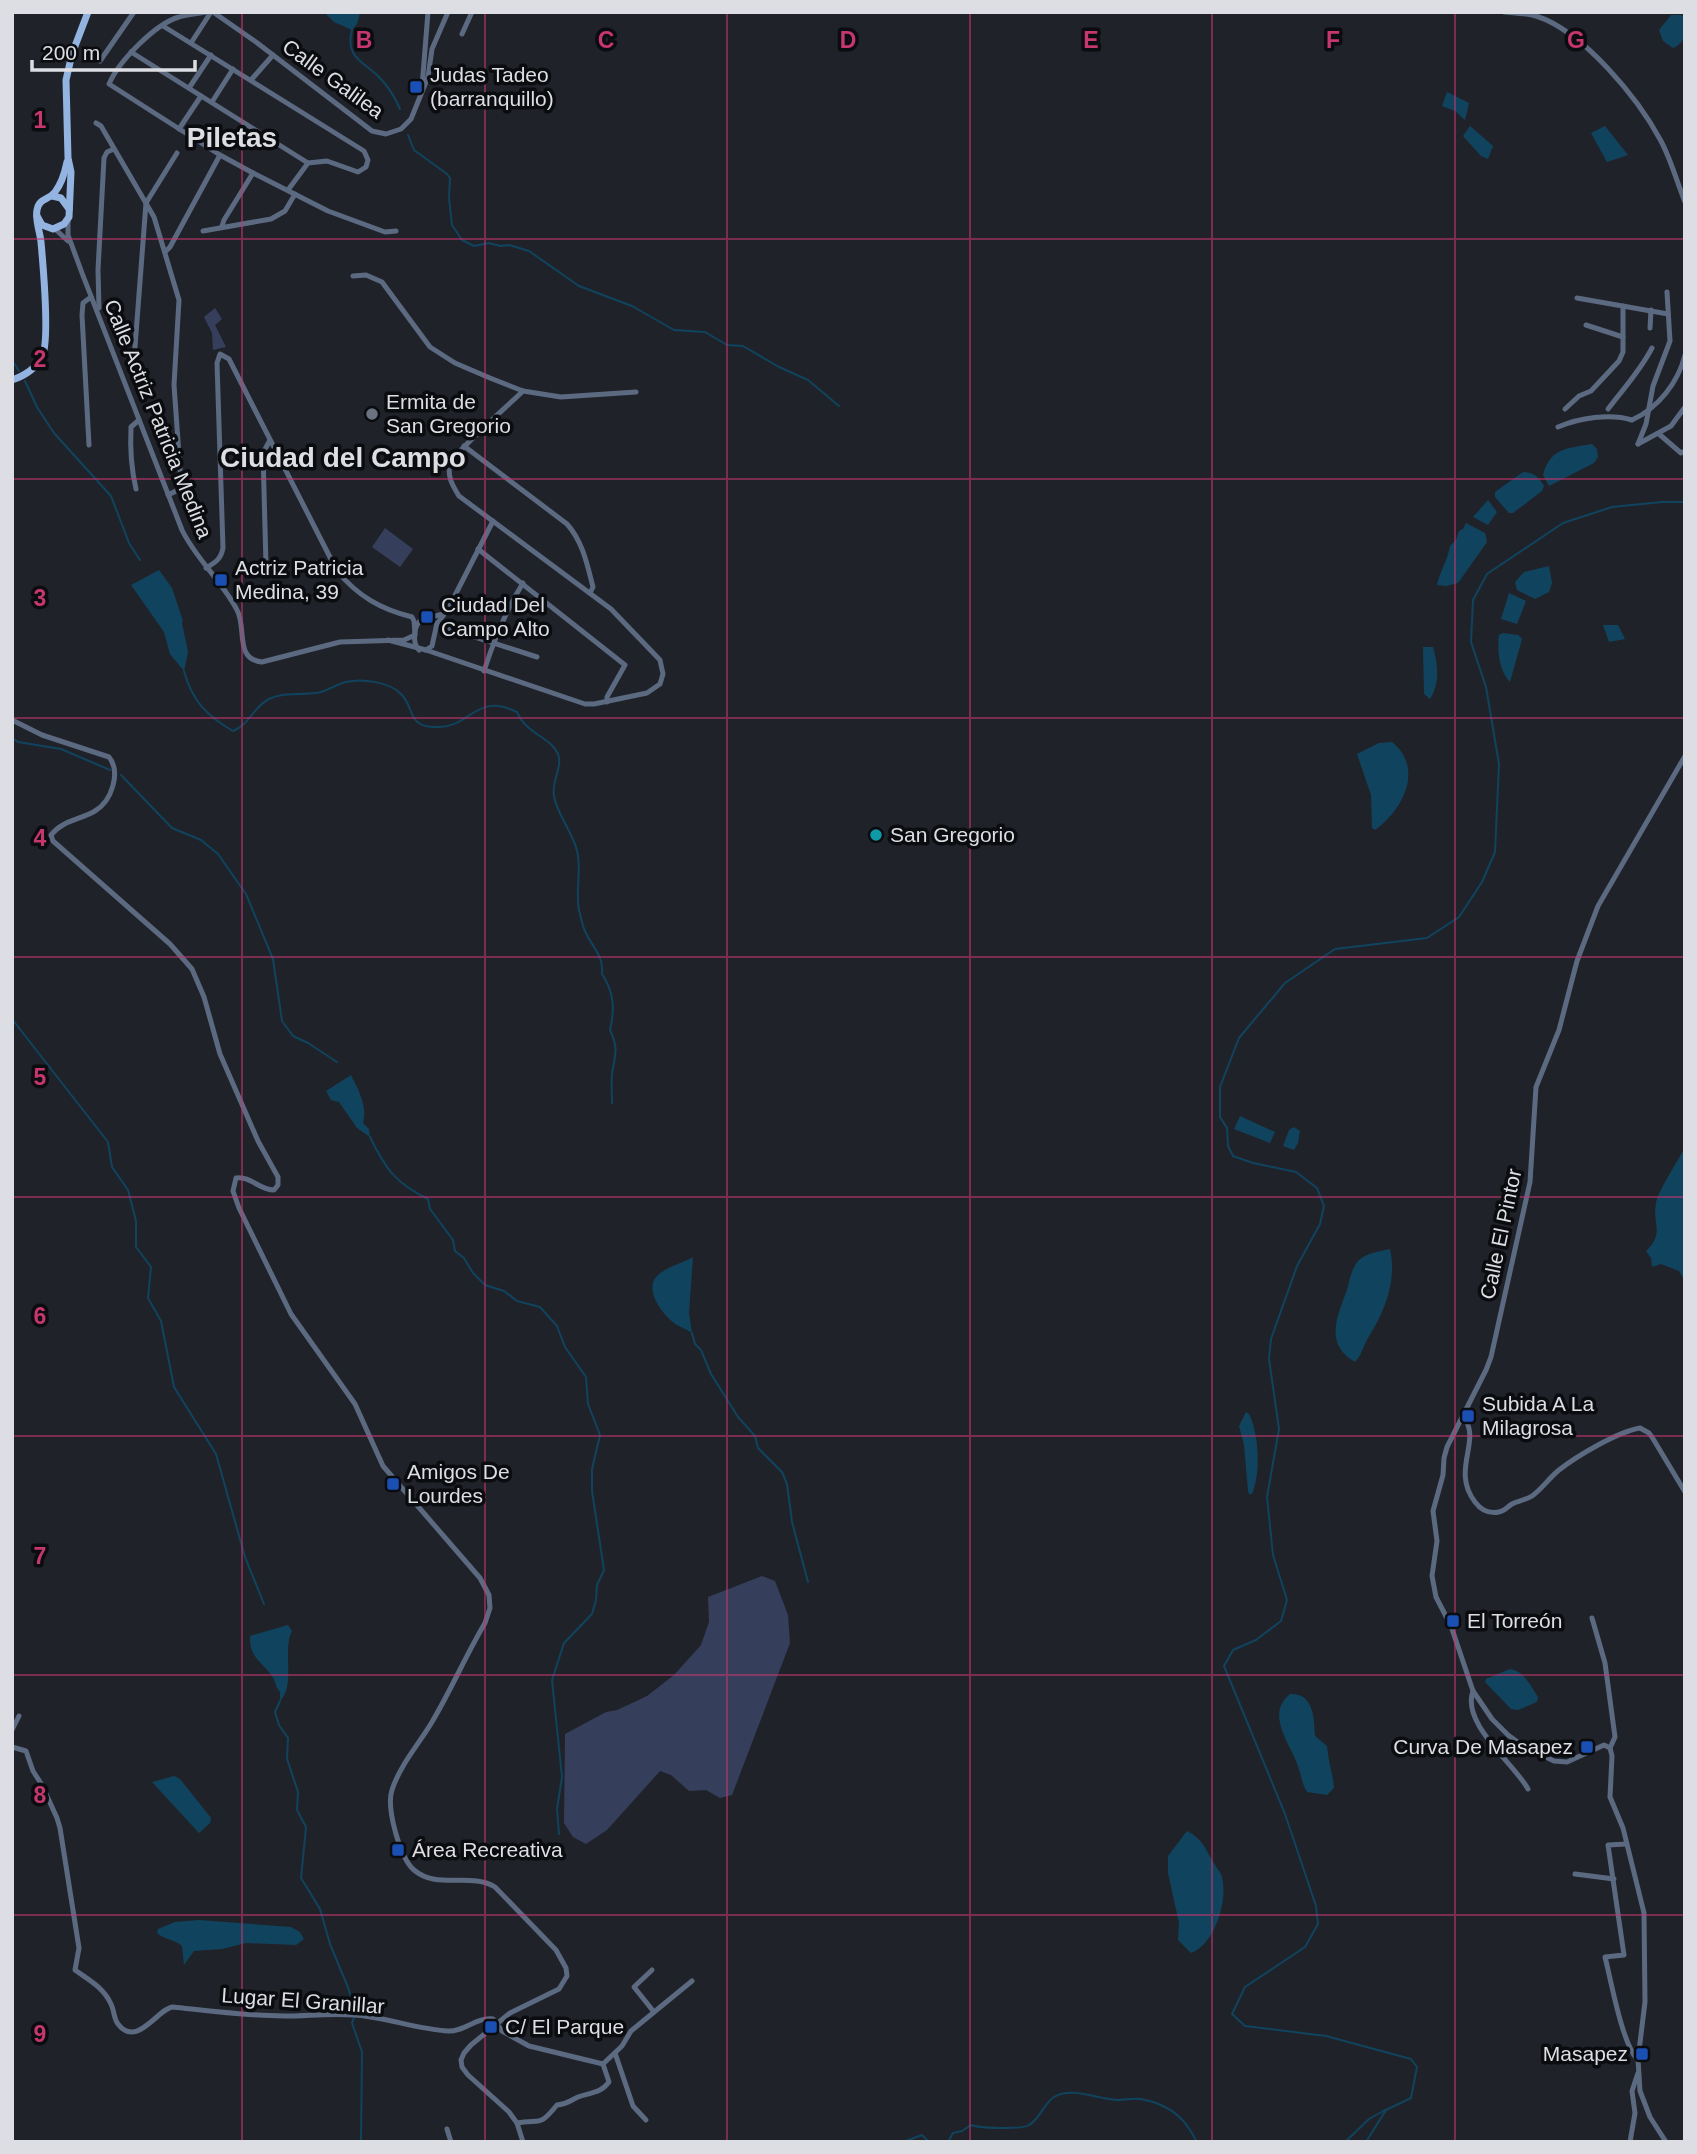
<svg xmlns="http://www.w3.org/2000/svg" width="1697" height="2154" font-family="Helvetica,sans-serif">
	<rect width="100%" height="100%" fill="#202229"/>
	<g fill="#353e5b">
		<polygon points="215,308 222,319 215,325 226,347 213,350 212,333 204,317"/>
		<polygon points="385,528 413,549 400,567 372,547"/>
		<polygon points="762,1576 775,1581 788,1615 790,1643 732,1795 720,1798 706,1790 689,1791 671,1775 660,1771 607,1830 586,1844 573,1837 564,1823 565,1734 606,1712 617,1710 647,1696 674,1675 701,1645 709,1622 708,1597"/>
	</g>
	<g fill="#10445e">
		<polygon points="324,12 360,12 360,13 357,24 352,30 334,22"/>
		<path d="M1671,15h10l4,2c0,12 2,26 -12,31l-10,-7 -4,-11z"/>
		<polygon points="1447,92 1469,103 1465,120 1455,111 1442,106"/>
		<polygon points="1470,126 1493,146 1488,159 1481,156 1463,136"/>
		<polygon points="1605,126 1628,155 1607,162 1591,133"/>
		<path d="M1592,444l5,5 1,8 -4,6 -45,23 -6,-11c8,-28 23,-26 49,-31z"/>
		<path d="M1523,472c11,1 15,4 21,14l-2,5 -29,22h-4l-14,-16v-5z"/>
		<polygon points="1488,500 1497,512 1488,525 1473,517"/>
		<path d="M1466,523l19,10 2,9 -29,41 -12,3 -9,-1c3,-14 11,-25 13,-39l6,-6 3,-9 4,-2z"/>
		<polygon points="1549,566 1552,583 1549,592 1535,599 1517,590 1515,582 1524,572"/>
		<polygon points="159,570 172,588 183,621 182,623 188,652 184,671 170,654 164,632 131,585"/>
		<polygon points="1509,593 1526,601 1517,624 1501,619"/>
		<polygon points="1603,625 1618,625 1625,639 1609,642"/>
		<path d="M1503,633l15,2 4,4 -12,43c-11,-11 -13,-32 -11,-47z"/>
		<path d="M1423,647h10c5,18 7,36 -3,52l-6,-5z"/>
		<path d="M1392,742c32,26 12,67 -17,88l-3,-2 -1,-33 -14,-41 22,-11z"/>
		<path d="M351,1075c7,14 17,32 12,48l6,6 1,8 -13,-9 -18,-26 -8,-2 -5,-9z"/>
		<polygon points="1240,1116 1275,1132 1270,1143 1234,1129"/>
		<polygon points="1294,1127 1300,1131 1298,1143 1294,1150 1283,1146 1289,1130"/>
		<path d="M1685,1147v134l-6,-10 -18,-7 -9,3 -1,-9 -5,-7c19,-18 6,-27 10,-48 2,-12 22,-42 29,-56z"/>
		<path d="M1390,1249c7,32 -5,62 -22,89 -6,10 -5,15 -13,24 -31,-18 -18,-45 -8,-72 2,-8 4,-19 9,-26 7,-11 22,-12 34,-15z"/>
		<path d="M693,1257l-4,56 3,20c-4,-3 -10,-5 -15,-8 -13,-8 -35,-36 -19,-50 9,-8 24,-12 35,-18z"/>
		<path d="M1246,1412l3,2c10,20 12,59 3,80h-3l-1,-3 -4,-46 -5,-19z"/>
		<path d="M288,1625l4,6c-10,19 4,54 -12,70v-9c-5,-5 -4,-11 -8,-16 -11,-15 -23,-19 -22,-40z"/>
		<path d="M1510,1669c14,2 21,17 28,28l-1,5 -19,8 -7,-1 -26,-27 1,-3z"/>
		<path d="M1290,1694c24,-1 24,24 25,42l12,10c1,15 6,28 7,42l-7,7 -20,-3c-5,-8 -6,-17 -9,-26 -8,-23 -33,-52 -8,-72z"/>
		<polygon points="174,1776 180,1779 211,1818 210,1823 199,1833 152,1782"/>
		<path d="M1187,1831c16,8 18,18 27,32 2,5 7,9 8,14 6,24 -7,67 -31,76l-13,-13 1,-17 -11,-50v-17z"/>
		<path d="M199,1920l92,7 9,5 4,7 -8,6 -50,-2 -24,6 -28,2 -10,14 -2,-19c-8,-7 -17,-6 -25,-13l1,-4 17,-7z"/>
	</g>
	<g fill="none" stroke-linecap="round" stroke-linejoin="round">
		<g stroke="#10445e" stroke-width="2">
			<path d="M352,30c-7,27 10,31 26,46 9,9 17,21 22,33"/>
			<polyline points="408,135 414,150 447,174 450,178 449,198 452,225 462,240 474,246 489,243 500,246 509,245 529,251 579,286 632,306 674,330 705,332 727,345 743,346 779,367 808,380 839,406"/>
			<polyline points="12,360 19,371"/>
			<polyline points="25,381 37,407 54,433 111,496 129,543 140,560"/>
			<path d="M184,671c8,30 23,45 49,60 18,-8 21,-25 36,-32 14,-7 31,-4 47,-6 11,-1 20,-9 30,-11 16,-4 45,0 56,13 13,14 5,33 36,32 34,0 37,-35 79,-15 9,22 34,25 41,42 5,13 -7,28 -4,42 3,19 19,36 23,55 5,19 -2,40 2,59 2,7 3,15 6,21 7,16 19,25 17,43 12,18 13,35 8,56 9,19 5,24 2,44 -1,9 0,19 0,29"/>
			<polyline points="12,738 18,742 61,749 110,770"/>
			<polyline points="121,775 172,828 201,840 218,854 246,894 273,959 282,1021 293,1036 308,1043 337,1062"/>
			<polyline points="12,1019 108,1142 112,1167 128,1190 136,1221 136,1247 151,1267 148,1298 161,1321 174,1387 216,1454 245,1557 264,1604"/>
			<path d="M370,1137c15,31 25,46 58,62l2,10 23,31 2,11 9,7 9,15 12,12 19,6 13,10 23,6 17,19 8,21 21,30 2,27 12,31 -8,34v22l12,79 -7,15 -1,15 -4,14 -28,29 -12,37 10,97 -5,32 2,25"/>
			<polyline points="692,1333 695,1344 701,1350 711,1374 738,1417 755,1436 758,1448 782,1472 787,1484 792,1522 808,1582"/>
			<polyline points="280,1701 275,1712 279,1725 288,1738 287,1759 298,1792 297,1810 306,1827 301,1878 320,1909 330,1944 349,1990 355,2015 352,2023 362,2052 361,2142"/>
			<polyline points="903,2142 922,2135 929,2142"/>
			<path d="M948,2142l5,-9 9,-2 9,-6c8,3 50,5 58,0 11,-6 15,-22 25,-28 18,-11 45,3 64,3 9,0 18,-3 27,0 6,1 14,4 20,7 16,8 24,20 32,35"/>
			<polyline points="1345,2142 1369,2119 1385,2110"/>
			<polyline points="1366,2142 1386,2110 1411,2098 1417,2067 1411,2059 1326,2036 1245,2026 1232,2014 1245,1987 1305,1947 1318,1924 1316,1906 1285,1814 1224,1666 1233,1650 1256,1640 1281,1621 1287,1600 1273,1555 1267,1497 1279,1429 1269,1359 1271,1339 1297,1266 1320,1224 1324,1206 1317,1188 1296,1172 1253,1163 1233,1156 1228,1146 1227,1128 1220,1117 1220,1087 1239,1038 1285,983 1335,949 1427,938 1459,917 1482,882 1495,852 1499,764 1486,687 1471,642 1473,600 1487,574 1563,523 1612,507 1662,502 1685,502"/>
		</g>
		<g stroke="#5b6a80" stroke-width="5">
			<path d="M206,12c-9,2 -18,2 -27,5 -24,7 -60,44 -70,67l111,71 33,18 75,38 57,21 11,-1"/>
			<polyline points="213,12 256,42 372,131 386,134 401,129 411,119 428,77 432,49 448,12"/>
			<path d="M1504,12c10,1 22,1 32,4 47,15 102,82 125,125 10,19 16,41 24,61"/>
			<polyline points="163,26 364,151 368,160 366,167 358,172 327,161 308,163 288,190"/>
			<polyline points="462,34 472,12"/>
			<polyline points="191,43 211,12"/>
			<polyline points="131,52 308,163"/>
			<polyline points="100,61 134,12"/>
			<polyline points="251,80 273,55"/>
			<polyline points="422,87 428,12"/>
			<polyline points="189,88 211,55"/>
			<polyline points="212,102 233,69"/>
			<polyline points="96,123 101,126 154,217 179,300 174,385 181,483 178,490 168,495"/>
			<polyline points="179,129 201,96"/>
			<path d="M68,220v15l14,38 100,257c14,29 40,51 55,80 10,18 -3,49 25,52l78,-20 64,-2 11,-5"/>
			<polyline points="222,226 224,220 253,173"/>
			<polyline points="55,229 68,241"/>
			<polyline points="203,231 271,219 285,211 295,194"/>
			<polyline points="165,252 170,247 220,155"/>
			<polyline points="353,276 366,275 382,282 430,347 455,363 490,378 523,391 561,397 636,392"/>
			<polyline points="1577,298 1668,314"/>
			<polyline points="99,308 98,270 104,158 107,152 114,149"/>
			<polyline points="1586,325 1623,337"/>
			<polyline points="1650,328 1651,310"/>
			<polyline points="138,369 134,360 146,203 177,153"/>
			<polyline points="1565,409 1579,396 1591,391 1619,361 1623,352 1623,306"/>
			<path d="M1608,409c16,-21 32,-38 44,-61"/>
			<path d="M1558,427c21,-9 52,-14 74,-7 26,-12 46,-37 53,-65"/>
			<polyline points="1659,434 1681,453 1685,451"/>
			<polyline points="1638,444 1646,424 1653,386 1670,341 1667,292"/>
			<polyline points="1638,444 1671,426 1685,407"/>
			<polyline points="89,445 82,315 83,303 91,297"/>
			<path d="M464,446l103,78c16,18 20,40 26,63l-3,6"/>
			<path d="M136,489c-5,-21 -6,-41 -5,-62l8,-7"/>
			<polyline points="478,549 625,665 607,697 607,702"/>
			<path d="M206,568c10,-6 15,-9 17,-20l-6,-185 3,-9 9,5 108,212c21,25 43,38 75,46l2,4 1,12"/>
			<polyline points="257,573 266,565 263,453 270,440"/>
			<polyline points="437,624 448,609 493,521"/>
			<polyline points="438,625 537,657"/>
			<path d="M388,640l38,10 159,54h9l53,-11 13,-9 3,-10 -3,-14 -49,-51 -152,-113c-6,-10 -12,-19 -9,-31 3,-12 60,-61 73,-74"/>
			<path d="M419,650c-7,-7 -6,-27 5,-32 7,-2 12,-1 18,-4"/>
			<polyline points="426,650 432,646 437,623"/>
			<path d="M484,671c10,-31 22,-61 39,-88"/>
			<path d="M12,720l30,15 67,22c12,15 3,44 -14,54 -15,9 -32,9 -44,24l2,6 117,103 22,25 12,28 16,57 38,87 20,36v8l-4,5c-15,0 -23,-14 -38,-12l-3,13 6,17 52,106 64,90 28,62 97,112 9,17 1,13 -5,15c-19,32 -34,67 -53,99 -13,22 -32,43 -40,68 -6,18 8,68 22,80 23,20 57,2 81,17l61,63 10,18 1,8 -8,13 -49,24 -39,32 -7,8 -3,7 1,7 6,8 41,37 8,11 6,19"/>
			<path d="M1463,1416c20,25 -13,53 12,86 6,8 14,12 24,10 6,-1 8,-5 13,-8 6,-3 14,-4 20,-8 10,-7 17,-18 27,-26 18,-14 58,-38 81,-42l9,5 3,4 33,55"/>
			<polyline points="1592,1618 1605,1663 1615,1737 1610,1748"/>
			<path d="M1473,1691c-12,33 41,72 55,98"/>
			<polyline points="12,1730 19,1716"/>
			<path d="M12,1747l14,4 7,20 9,14 15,33 3,10 19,120 -4,22c14,10 28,17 36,34 3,6 3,15 7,20 19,25 40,-16 55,-17 37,4 74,9 111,9 24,0 46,-3 70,-1 32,2 61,14 94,16 17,1 27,-14 45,-12l9,12 27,15 74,18"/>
			<path d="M1626,1844l-18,1 16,110 -19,2c6,23 17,86 32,102"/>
			<polyline points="1575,1874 1614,1879"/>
			<polyline points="652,1970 634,1987 654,2012"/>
			<polyline points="615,2053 633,2106 646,2120"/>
			<polyline points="603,2064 622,2046 631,2031 692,1981"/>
			<path d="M517,2123c25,-4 22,4 40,-18 11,-1 12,-4 21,-8 13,-5 22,-3 31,-15l-6,-18"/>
			<polyline points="447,2129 451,2142"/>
			<polyline points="1630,2142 1635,2113 1632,2091 1638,2073"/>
			<polyline points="1666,2142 1650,2117 1640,2091 1638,2059 1645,2002 1644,1913 1623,1828 1610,1797 1612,1756 1610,1748 1604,1745 1567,1762 1554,1761 1523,1746 1508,1735 1492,1719 1473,1691 1451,1626 1436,1597 1432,1576 1437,1541 1433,1511 1443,1475 1444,1458 1447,1447 1486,1370 1491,1357 1530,1182 1536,1087 1559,1030 1577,961 1598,906 1685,756"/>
		</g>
		<g stroke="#93b3e0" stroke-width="7">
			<polyline points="52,196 61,198 69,209"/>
			<polyline points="37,216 42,225 53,229 64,224 69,217 71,172 68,158 66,80 72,54 88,12"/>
			<path d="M12,380c12,-4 24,-12 30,-23 8,-16 1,-93 -1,-115 -1,-10 -6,-22 -4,-32 2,-12 12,-10 18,-18 7,-9 10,-20 12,-30"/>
		</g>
	</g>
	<path fill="none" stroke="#c6366f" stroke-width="2" stroke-opacity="0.55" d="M242,12v2130M485,12v2130M727,12v2130M970,12v2130M1212,12v2130M1455,12v2130M12,239h1673M12,479h1673M12,718h1673M12,957h1673M12,1197h1673M12,1436h1673M12,1675h1673M12,1915h1673"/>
	<g fill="#1a4fb4" stroke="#0b0c0f" stroke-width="2.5">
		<rect x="409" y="80" width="14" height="14" rx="3.5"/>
		<rect x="214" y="573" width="14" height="14" rx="3.5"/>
		<rect x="420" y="610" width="14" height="14" rx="3.5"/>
		<rect x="1461" y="1409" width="14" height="14" rx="3.5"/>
		<rect x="386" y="1477" width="14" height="14" rx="3.5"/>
		<rect x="1446" y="1614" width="14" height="14" rx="3.5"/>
		<rect x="1580" y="1740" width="14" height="14" rx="3.5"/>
		<rect x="391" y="1843" width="14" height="14" rx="3.5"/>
		<rect x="484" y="2020" width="14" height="14" rx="3.5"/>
		<rect x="1635" y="2047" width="14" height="14" rx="3.5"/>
	</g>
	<circle fill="#6b7280" stroke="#0b0c0f" stroke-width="2.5" cx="372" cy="414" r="7"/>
	<circle fill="#0f9aa8" stroke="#0b0c0f" stroke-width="2.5" cx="876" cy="835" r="7"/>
	<g text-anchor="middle" stroke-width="7" stroke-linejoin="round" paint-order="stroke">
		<g font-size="21" fill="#dddee3" stroke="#0b0c0f" text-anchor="start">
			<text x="430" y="82">Judas Tadeo<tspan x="430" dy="24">(barranquillo)</tspan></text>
			<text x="386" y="409">Ermita de<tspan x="386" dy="24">San Gregorio</tspan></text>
			<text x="235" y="575">Actriz Patricia<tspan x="235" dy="24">Medina, 39</tspan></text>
			<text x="441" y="612">Ciudad Del<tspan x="441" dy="24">Campo Alto</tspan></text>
			<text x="890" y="842">San Gregorio</text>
			<text x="1482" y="1411">Subida A La<tspan x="1482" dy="24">Milagrosa</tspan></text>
			<text x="407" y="1479">Amigos De<tspan x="407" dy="24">Lourdes</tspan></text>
			<text x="1467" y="1628">El Torreón</text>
			<text x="1573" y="1754" text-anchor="end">Curva De Masapez</text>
			<text x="412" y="1857">Área Recreativa</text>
			<text x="505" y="2034">C/ El Parque</text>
			<text x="1628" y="2061" text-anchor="end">Masapez</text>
		</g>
		<g font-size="21" fill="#dddee3" stroke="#0b0c0f">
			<text transform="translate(333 79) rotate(36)" y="7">Calle Galilea</text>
			<text transform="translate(158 419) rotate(68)" y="7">Calle Actriz Patricia Medina</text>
			<text transform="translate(1501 1234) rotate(-78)" y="7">Calle El Pintor</text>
			<text transform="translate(303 2001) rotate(4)" y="7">Lugar El Granillar</text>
		</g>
		<g font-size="28" font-weight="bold" fill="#dddee3" stroke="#0b0c0f">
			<text x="232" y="147">Piletas</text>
			<text x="343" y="467">Ciudad del Campo</text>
		</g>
	</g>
	<g font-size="23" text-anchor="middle" font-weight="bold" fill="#c6366f" stroke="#0b0c0f" stroke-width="7" stroke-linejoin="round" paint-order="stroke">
		<text x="364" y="48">B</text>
		<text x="606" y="48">C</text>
		<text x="848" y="48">D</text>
		<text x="1091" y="48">E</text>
		<text x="1333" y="48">F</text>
		<text x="1576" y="48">G</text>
		<text x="40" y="128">1</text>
		<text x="40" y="367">2</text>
		<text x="40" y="606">3</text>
		<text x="40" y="846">4</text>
		<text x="40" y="1085">5</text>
		<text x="40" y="1324">6</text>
		<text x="40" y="1564">7</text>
		<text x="40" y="1803">8</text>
		<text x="40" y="2042">9</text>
	</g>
	<rect width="1697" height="2154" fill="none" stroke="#dddee3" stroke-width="28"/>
	<path d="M32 60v10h163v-10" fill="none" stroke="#dddee3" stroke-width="3.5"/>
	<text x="42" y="60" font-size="21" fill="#dddee3" stroke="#0b0c0f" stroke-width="5" paint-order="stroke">200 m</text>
</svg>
